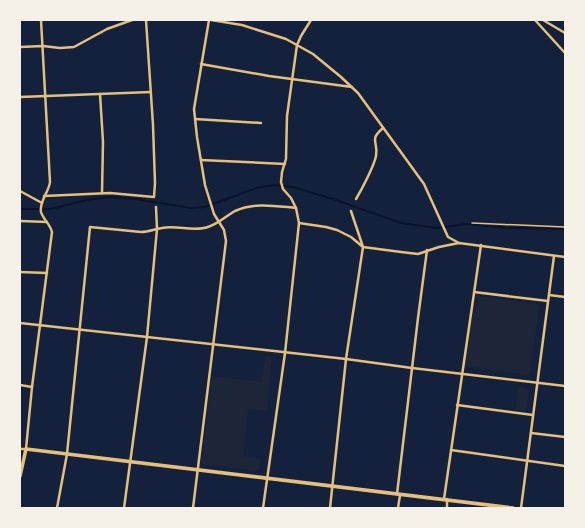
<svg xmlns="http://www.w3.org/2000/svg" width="585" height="528" font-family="'Nunito Sans',sans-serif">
	<rect width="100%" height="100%" fill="#14213d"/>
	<g fill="#1d2539">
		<polygon points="479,296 540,305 529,375 464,366 473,313 476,312"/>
		<polygon points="265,356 272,357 267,411 248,409 243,456 261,459 259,471 202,464 211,376 262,382"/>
		<polygon points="518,387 528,389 529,391 527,409 525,411 516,410"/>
	</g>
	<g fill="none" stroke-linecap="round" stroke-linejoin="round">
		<polyline stroke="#0b132b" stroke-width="2" points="20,209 51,209 87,200 110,197 135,199 191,208 205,207 256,188 274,185 293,187 333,199 401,223 436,228 467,224 507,228 565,229"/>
		<polyline stroke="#e5c07b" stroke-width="1.5" points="472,223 565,227"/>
		<g stroke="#e5c07b" stroke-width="2.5">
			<polyline points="211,20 242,25 286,39 313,54 341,77 358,93 424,184 448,237 459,243"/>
			<polyline points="535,20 565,53"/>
			<polyline points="543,20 565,33"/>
			<polyline points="20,47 43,46 60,48 74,47 107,29 132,20"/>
			<polyline points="201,64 269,76 352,87"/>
			<polyline points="100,94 103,142 102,193"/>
			<polyline points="20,97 151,92"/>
			<polyline points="195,119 261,123"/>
			<polyline points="201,160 285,164"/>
			<polyline points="20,191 42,203"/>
			<polyline points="44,196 110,193 154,197 155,183 153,125 146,20"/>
			<path d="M356,199c6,-10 18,-33 20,-43 3,-15 -8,-15 7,-28"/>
			<polyline points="20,221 47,222"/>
			<polyline points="299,223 326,227 337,230 351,237 363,247 401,252 418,254 439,247 459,243 565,257"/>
			<polyline points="20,272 47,273"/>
			<polyline points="474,292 548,301"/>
			<polyline points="549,295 565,297"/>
			<polyline points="20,323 346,359 412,368 565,386"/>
			<polyline points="20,385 32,387"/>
			<polyline points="457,405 533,415"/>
			<polyline points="531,433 565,437"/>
			<path d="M20,449h6l6,-62 20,-155c-2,-8 -9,-13 -11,-20 -2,-11 8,-20 9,-30l-9,-162"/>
			<polyline points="451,450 565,466"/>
			<polyline points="397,494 418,318 427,250"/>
			<polyline points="444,499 481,245"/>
			<path d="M57,508l10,-54 23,-227 51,5c8,0 13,-3 21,-4 15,-3 32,4 46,-1 10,-3 18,-11 27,-16 19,-9 40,-5 61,-3"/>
			<polyline points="124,508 147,337 157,229 156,207"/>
			<polyline points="193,508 226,241 224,230 214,214 205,185 197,137 194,109 209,20"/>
			<polyline points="263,508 285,353 299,223 296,208 291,198 283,189 281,182 282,172 286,159 287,116 297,45 301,36 311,20"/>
			<polyline points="330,508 346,359 363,247 351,211"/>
			<polyline points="398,508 400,495"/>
			<polyline points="447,508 447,499"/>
			<polyline points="521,508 554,256"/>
		</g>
		<polyline stroke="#e5c07b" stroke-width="3.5" points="20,476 26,449 513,508"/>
	</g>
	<rect width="585" height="528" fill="none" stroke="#f6f1e7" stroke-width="42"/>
</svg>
